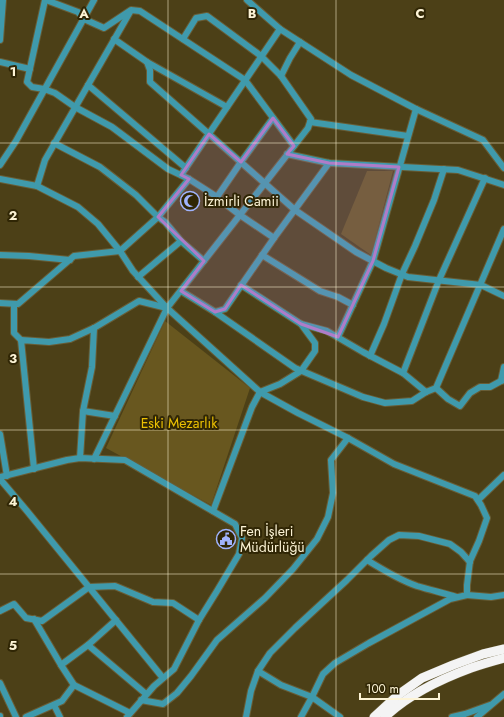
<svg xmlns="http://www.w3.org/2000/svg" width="504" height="717" font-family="Jost,sans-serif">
	<rect width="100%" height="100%" fill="#4c4017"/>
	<g fill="#68571f">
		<polygon points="367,171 393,171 371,255 341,234"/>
		<polygon points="165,321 250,388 211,505 106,448"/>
	</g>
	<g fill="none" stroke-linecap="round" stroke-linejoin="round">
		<g stroke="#685d36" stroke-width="8">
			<g id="minor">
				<polyline points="45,0 27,82 32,87 44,89 55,93 75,107 112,127 168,169 189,179 214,195 240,215 274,238"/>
				<polyline points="46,0 78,12 84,19 104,28 131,10 140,11 245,80 294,146 167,308"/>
				<polyline points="247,0 280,29 351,75 416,109 483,140 504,168"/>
				<polyline points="114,39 147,62 150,70 150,82 295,210 356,252 386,268 408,277 481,285 504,296"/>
				<polyline points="183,39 196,18 207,16 261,56 281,76 311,119 308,128 294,146"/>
				<polyline points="0,40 3,0"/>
				<polyline points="0,62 30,69"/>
				<polyline points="147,62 227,107"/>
				<polyline points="281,76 290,58 300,42"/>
				<polyline points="88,85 186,168"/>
				<polyline points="310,122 408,136"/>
				<polyline points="54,143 100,167 136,195 158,217 165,222 181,241 204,261"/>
				<polyline points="287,154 329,163 458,170 504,185"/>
				<polyline points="0,165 16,141 94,0"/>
				<polyline points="181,175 280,29"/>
				<polyline points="0,179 37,186 78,207 98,224 120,251 133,271 167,308 94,459"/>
				<polyline points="37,186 45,160 130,12"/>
				<polyline points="217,197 241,162 273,118"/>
				<polyline points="0,255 29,256 70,260"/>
				<polyline points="262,255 320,291 338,297 353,305"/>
				<polyline points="138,277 181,241"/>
				<polyline points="241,285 301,324 327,331 363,352 403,373 426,392"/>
				<polyline points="181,291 215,312 225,309 274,238 329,163"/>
				<polyline points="0,303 18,304 74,256 120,251 158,217 189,179"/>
				<polyline points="14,304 14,333 21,340"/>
				<polyline points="215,312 295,368 363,397 385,403 412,401 426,392 436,388 504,229"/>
				<polyline points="338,337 373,261 416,109"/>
				<polyline points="370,356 384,324 402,274 415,246 434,200 444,169"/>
				<polyline points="403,373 439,280 485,178"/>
				<polyline points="501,381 504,367"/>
				<polyline points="436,388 448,399 460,406 470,393 480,387 490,387 501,381 504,380"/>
				<polyline points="83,411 115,416"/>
				<polyline points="0,434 7,476"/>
				<polyline points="80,458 83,411 92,367 94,328"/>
				<polyline points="34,469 21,340 49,342 70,339 94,328 139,301 167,308 260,392 298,413 348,438 394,464 475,496 481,505 487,518 479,541 470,561 467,585 467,595 450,599 369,643 335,663 323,674 312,697 301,717"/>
				<polyline points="0,477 67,460 80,458 125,460 235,524 242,538 239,554 217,591 199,620 174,669 154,686 127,717"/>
				<polyline points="0,479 27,511 163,678"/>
				<polyline points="478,500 504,475"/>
				<polyline points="213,511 252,407 260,392 280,384 301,371 315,351 315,343 301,324"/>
				<path d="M367,560c16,10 33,20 50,26 13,4 27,7 40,11"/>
				<polyline points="467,595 491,597 504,595"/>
				<polyline points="0,611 14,604 26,618 42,621 89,587 115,586 153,602 173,603 199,620"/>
				<polyline points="34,619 61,665"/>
				<polyline points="116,620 88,645 146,694"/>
				<polyline points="258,671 270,653 295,628 347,580 371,556 389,540 399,535 419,536 450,544 461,552 470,562"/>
				<polyline points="0,683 16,717"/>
				<polyline points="74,685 130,713"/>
				<polyline points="141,700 163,704 177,693 191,676 217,640 265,598 293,569 317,539 328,517 333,493 331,460 348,438"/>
				<polyline points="54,705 60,717"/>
				<polyline points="0,716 0,717"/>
				<polyline points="26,717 62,701 74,685 61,665 88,645"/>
				<polyline points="246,717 251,691 258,671 281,685 312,697 340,717"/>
				<polyline points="452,717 465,714 490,705"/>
				<polyline points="477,717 504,694"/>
			</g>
		</g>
		<g stroke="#685d36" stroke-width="10">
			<g id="highway">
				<polyline points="374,717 398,695 422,678 453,665 483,654 504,649"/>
				<path d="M385,717c24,-23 56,-38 86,-49 11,-4 22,-7 33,-10"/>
			</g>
		</g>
		<use href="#minor" stroke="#3f9aac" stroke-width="6"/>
		<use href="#highway" stroke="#f4f4f4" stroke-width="9"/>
	</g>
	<path fill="#af7cc8" fill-opacity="0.2" stroke="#af7cc8" stroke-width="3" stroke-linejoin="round" d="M273,118l21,28 -7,8 42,9 70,4 -26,94 -35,76 -37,-13 -60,-39 -16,24 -10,3 -34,-21 23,-30 -46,-44 31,-38 -8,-4 28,-41 32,28z"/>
	<path fill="none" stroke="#fdf4d6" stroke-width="1" stroke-opacity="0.55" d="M168,0v717M336,0v717M0,143h504M0,287h504M0,430h504M0,574h504"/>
	<defs>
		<g id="mosque-ring" transform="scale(1)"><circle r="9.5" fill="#302605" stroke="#a0b3fd" stroke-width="1.5"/><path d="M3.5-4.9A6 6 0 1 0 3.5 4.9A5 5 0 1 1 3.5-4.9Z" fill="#a0b3fd"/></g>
		<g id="civic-ring" transform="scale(1)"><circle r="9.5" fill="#302605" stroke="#a0b3fd" stroke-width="1.5"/><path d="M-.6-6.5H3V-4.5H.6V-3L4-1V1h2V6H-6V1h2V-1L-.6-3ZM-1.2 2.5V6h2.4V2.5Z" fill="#a0b3fd"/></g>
	</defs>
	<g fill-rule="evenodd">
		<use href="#mosque-ring" x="190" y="201"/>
		<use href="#civic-ring" x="226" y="539"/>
	</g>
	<g text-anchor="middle" stroke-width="4" stroke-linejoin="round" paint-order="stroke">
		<g font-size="14" fill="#fdf4d6" stroke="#302605" text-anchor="start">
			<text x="204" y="206">İzmirli Camii</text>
			<text x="240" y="536">Fen İşleri<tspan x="240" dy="16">Müdürlüğü</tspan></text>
		</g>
		<g font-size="14" fill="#ebc002" stroke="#302605">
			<text x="179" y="428">Eski Mezarlık</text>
		</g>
	</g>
	<g font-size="13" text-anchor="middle" font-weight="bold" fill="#fdf4d6" stroke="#302605" stroke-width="4" stroke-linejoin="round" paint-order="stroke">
		<text x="84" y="18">A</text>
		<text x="252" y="18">B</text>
		<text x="420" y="18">C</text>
		<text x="13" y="76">1</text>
		<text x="13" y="220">2</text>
		<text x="13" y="363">3</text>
		<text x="13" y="506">4</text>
		<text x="13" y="650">5</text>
	</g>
	<path d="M360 693v6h79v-6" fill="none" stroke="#fdf4d6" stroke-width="2"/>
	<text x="366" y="693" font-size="12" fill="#fdf4d6" stroke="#302605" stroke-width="3" paint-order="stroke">100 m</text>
</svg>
